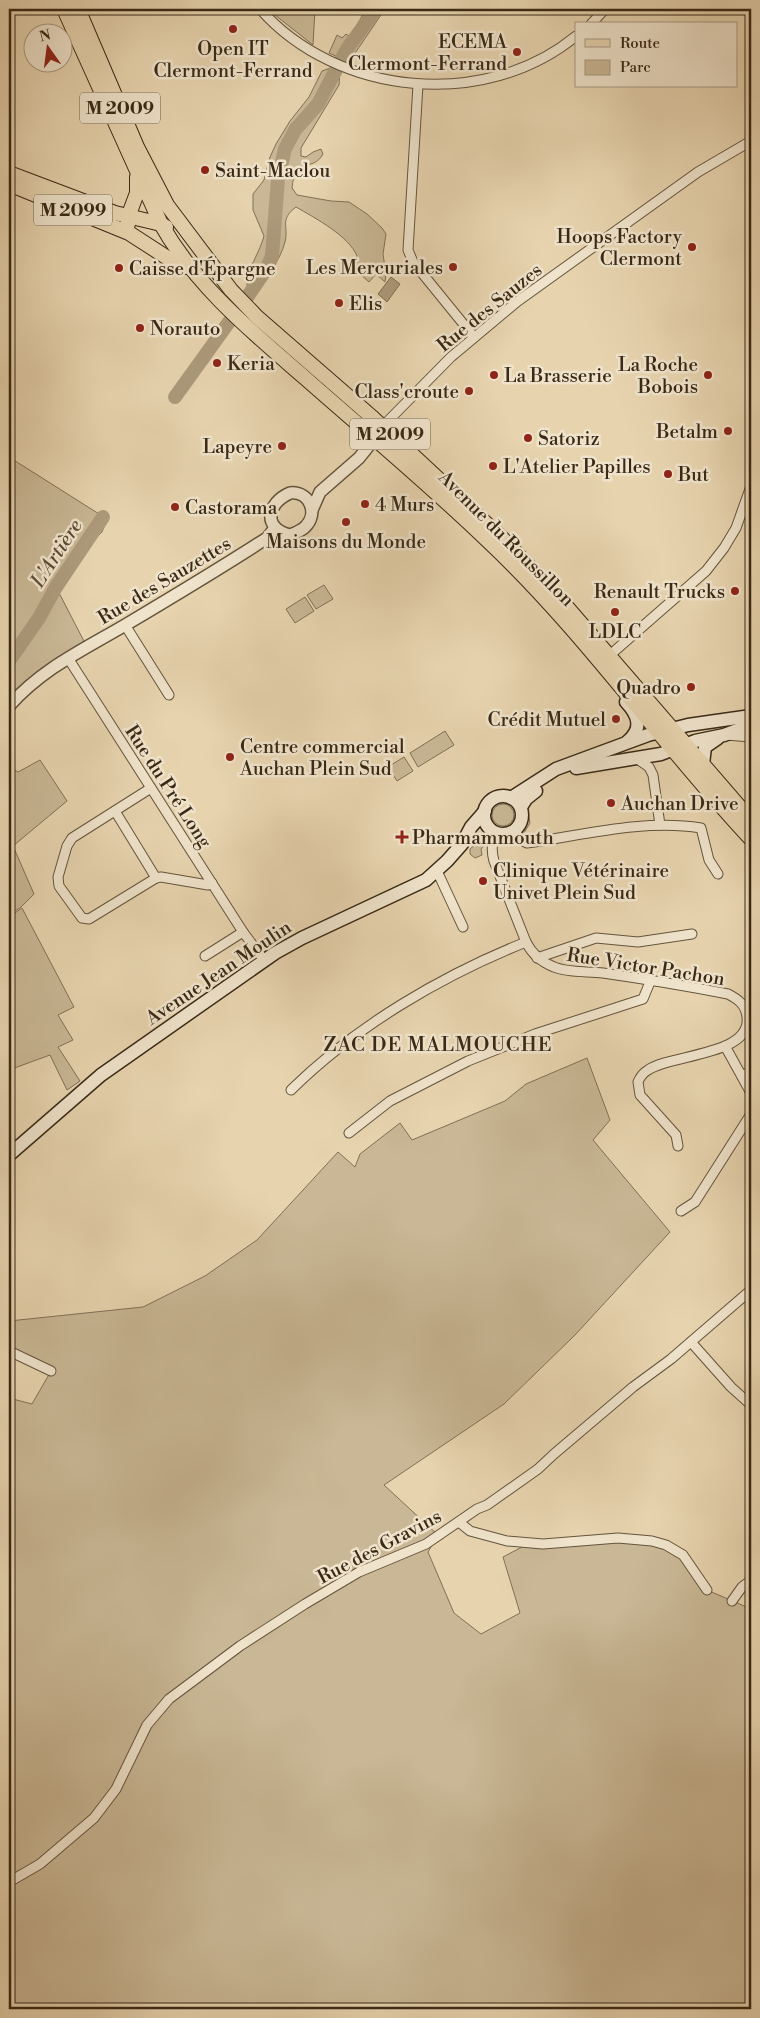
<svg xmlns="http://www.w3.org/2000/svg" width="760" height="2018" font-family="'Libre Bodoni',serif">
	<rect width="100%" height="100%" fill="#e7d4af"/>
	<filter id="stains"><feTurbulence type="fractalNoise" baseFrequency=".004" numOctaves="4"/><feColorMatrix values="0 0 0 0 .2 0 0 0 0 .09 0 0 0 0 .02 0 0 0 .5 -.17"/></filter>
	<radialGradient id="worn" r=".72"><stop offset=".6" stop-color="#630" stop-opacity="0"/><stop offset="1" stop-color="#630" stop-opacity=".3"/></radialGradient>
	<g fill="#c9b795" stroke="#817056">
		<polygon points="271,9 315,9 313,45 270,11"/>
		<polygon points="366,9 385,9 349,62 329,53 337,35 342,38 346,34 350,37"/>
		<path d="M333,67l7,3 -1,15 -38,63v8l5,1 7,-5 8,-3 2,5c-10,19 -28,1 -31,34l5,7 34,6 18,1 18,12 15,14 4,6 -3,20 3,20 -1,8 -9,-8 -7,8 -19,-17 7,-9c-8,-20 -42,-38 -61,-49 -17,13 -7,19 -11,35 -5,20 -21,38 -33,55l-4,-1c-5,-24 10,-38 16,-60l-11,-26v-16l11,-14 6,-23 6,-13 14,-23 19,-24 13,-26z"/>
		<polygon points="9,457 107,519 102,532 75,559 56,587 87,647 9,706"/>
		<polygon points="324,585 333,599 316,609 307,595"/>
		<polygon points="305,597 314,611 295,623 286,609"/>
		<polygon points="445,731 454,745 418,767 410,753"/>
		<polygon points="404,757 413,771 397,781 388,767"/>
		<polygon points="40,760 67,801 13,846 34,894 21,907 9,915 9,767 18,772"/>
		<circle cx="503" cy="815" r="11"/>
		<polygon points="527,805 530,823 522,836 521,832 526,819"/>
		<polygon points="479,841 484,845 481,849 482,855 475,858 470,854 470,849"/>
		<polygon points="22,908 74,1007 58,1015 73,1040 58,1047 80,1081 67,1090 50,1055 9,1070 9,917"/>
		<polygon points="587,1058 610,1120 593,1140 670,1232 575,1335 504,1404 384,1485 438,1535 428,1552 454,1613 481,1634 520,1613 503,1557 522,1547 637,1538 683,1555 707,1590 751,1609 751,2009 9,2009 9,1398 32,1404 51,1371 9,1351 9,1321 143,1307 205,1276 257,1240 338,1152 355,1167 360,1154 400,1123 412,1140 505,1101 526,1084"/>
	</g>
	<polygon fill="#ac9a7b" stroke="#7e6d53" points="391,277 400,284 387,302 378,294"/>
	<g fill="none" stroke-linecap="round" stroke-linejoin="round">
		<g stroke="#ac9a7b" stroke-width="14">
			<polyline points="248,296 267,268 272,256 278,179 285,149 295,130 318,104 347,49 376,9"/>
			<polyline points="175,397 229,322"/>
			<polyline points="9,661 39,618 56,587 103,517"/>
		</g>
		<g stroke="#64543c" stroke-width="11">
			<g id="minor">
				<path d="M260,9c77,87 225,102 316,27"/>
				<polyline points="591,24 605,9"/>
				<polyline points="418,85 408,250 413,262 474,337"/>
				<polyline points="382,427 451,357 518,301 698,172 751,141"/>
				<polyline points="125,625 169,695"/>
				<polyline points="610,655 706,571 724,548 736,528 751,486"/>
				<polyline points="68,658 243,932 264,960"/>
				<polyline points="726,735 751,737"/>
				<polyline points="636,758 649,767 653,775 660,825"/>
				<polyline points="151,788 72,838 67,846 58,877 59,886 82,918 89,919 156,878 161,877 208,885 212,883"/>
				<polyline points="115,811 156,878"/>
				<path d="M514,830l7,10 6,3c57,-8 117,-24 174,-15l8,32 9,14"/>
				<path d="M496,832c-4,11 -5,18 -2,29l32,81c6,12 15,20 28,25 14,6 34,4 49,6 42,6 84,13 125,21 10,5 18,11 19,23 5,39 -77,37 -99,53 -5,3 -8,7 -10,12l2,13 36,40 2,11"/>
				<polyline points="437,871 463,927"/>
				<polyline points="205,956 243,932"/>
				<polyline points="537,958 596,938 638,942 692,934"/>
				<polyline points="725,1046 751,1093"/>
				<polyline points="742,1076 751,1071"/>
				<path d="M291,1090c65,-64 150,-114 235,-148"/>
				<polyline points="349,1133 390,1101 468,1061 535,1034 643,999 650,982"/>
				<polyline points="681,1211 695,1202 751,1114"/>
				<polyline points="691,1342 731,1387 751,1405"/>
				<polyline points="9,1351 51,1371"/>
				<polyline points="459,1522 470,1531 507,1541 543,1544 618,1538 652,1541 666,1545 683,1555 707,1590"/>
				<polyline points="732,1601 742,1587 751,1580"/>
				<polyline points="9,1882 40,1864 94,1818 116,1789 147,1725 169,1699 240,1646 305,1604 359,1572 426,1544 477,1509 487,1505 538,1469 554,1454 633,1387 671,1359 751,1290"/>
			</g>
		</g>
		<g stroke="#64543c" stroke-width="14">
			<g id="tertiary">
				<path d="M290,493c20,-2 29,21 15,34 -4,4 -10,6 -15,8 -28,-7 -23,-32 0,-42z"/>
				<polyline points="312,510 320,492 359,458 379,433"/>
				<path d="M9,706c34,-38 74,-56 118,-82 47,-28 94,-56 140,-86l8,-10"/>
			</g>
		</g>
		<g stroke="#392916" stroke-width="15">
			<g id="secondary">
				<path d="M626,702c13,14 17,27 1,40"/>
				<polyline points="703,764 705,747 718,738"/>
				<polyline points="576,768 661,754 695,741 724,735 751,725"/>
				<circle cx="503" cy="815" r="19"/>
				<polyline points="511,798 556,769 648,735 688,725 751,716"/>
				<polyline points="521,807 526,799 536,791"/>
				<polyline points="9,1155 101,1075 275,953 302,938 426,880 447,861 462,844 471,827 485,811"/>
			</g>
		</g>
		<g stroke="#392916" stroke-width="16">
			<g id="primary">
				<path d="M64,9l97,215c35,62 90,107 143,153 61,54 124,106 183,163 97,91 173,202 264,299"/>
				<polyline points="78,9 137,147 167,205 231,290 257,317 373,418 506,542 566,606 751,820"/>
				<polyline points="9,173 115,213 161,224 166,227"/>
				<polyline points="9,184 129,233 180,266 186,267"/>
				<polyline points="128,224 128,217 137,193 137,177"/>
			</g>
		</g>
		<use href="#minor" stroke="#efe3cb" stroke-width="9"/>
		<use href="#tertiary" stroke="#efe3cb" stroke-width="11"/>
		<use href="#secondary" stroke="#efe3cb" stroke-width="12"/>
		<use href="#primary" stroke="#e7d4af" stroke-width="14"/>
	</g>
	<g fill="#8f2418" stroke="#efe3cb" stroke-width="2">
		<circle cx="233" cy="29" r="5"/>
		<circle cx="517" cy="52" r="5"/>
		<circle cx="205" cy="170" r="5"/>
		<circle cx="692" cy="247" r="5"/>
		<circle cx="453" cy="267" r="5"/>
		<circle cx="119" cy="268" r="5"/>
		<circle cx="339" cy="303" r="5"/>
		<circle cx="140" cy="328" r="5"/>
		<circle cx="217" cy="363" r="5"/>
		<circle cx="494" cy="375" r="5"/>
		<circle cx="708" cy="375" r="5"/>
		<circle cx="469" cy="391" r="5"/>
		<circle cx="728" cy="431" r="5"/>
		<circle cx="528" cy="438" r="5"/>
		<circle cx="282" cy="446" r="5"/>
		<circle cx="493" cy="466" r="5"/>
		<circle cx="668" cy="474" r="5"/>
		<circle cx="365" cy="504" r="5"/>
		<circle cx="175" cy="507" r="5"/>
		<circle cx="346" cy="522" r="5"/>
		<circle cx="735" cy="591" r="5"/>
		<circle cx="615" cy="612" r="5"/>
		<circle cx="691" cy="687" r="5"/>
		<circle cx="616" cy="719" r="5"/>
		<circle cx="230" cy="757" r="5"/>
		<circle cx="611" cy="803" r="5"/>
		<path d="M399.5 829.5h5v5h5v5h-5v5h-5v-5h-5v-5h5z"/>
		<circle cx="483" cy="881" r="5"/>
	</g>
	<g text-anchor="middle" stroke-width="5" stroke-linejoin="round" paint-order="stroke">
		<g fill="#efe3cb" stroke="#70614c" stroke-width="1">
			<rect x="80" y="92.5" width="80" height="31" rx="4"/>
			<rect x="34" y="194.5" width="78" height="31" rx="4"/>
			<rect x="350" y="418.5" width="80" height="31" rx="4"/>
		</g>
		<g font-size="18" font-weight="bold" fill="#392916">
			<text x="120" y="114">M 2009</text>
			<text x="73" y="216">M 2099</text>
			<text x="390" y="440">M 2009</text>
		</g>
		<g font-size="19" fill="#392916" stroke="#efe3cb" text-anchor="start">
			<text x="507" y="48" text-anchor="end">ECEMA<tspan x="507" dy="22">Clermont-Ferrand</tspan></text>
			<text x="233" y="55" text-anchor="middle">Open IT<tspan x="233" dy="22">Clermont-Ferrand</tspan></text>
			<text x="215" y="177">Saint-Maclou</text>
			<text x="682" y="243" text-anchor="end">Hoops Factory<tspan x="682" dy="22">Clermont</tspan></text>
			<text x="443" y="274" text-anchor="end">Les Mercuriales</text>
			<text x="129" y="275">Caisse d'Épargne</text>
			<text x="349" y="310">Elis</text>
			<text x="150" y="335">Norauto</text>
			<text x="227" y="370">Keria</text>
			<text x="698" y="371" text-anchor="end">La Roche<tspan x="698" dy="22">Bobois</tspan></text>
			<text x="504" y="382">La Brasserie</text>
			<text x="459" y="398" text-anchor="end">Class'croute</text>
			<text x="718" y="438" text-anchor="end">Betalm</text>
			<text x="538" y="445">Satoriz</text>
			<text x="272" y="453" text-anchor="end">Lapeyre</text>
			<text x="503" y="473">L'Atelier Papilles</text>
			<text x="678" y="481">But</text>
			<text x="375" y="511">4 Murs</text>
			<text x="185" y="514">Castorama</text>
			<text x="346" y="548" text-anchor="middle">Maisons du Monde</text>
			<text x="725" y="598" text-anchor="end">Renault Trucks</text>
			<text x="615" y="638" text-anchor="middle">LDLC</text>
			<text x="681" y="694" text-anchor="end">Quadro</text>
			<text x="606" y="726" text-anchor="end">Crédit Mutuel</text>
			<text x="240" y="753">Centre commercial<tspan x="240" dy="22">Auchan Plein Sud</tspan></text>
			<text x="621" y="810">Auchan Drive</text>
			<text x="412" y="844">Pharmammouth</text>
			<text x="493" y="877">Clinique Vétérinaire<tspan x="493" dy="22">Univet Plein Sud</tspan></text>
		</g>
		<g font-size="19" fill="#392916" stroke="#efe3cb">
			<text transform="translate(489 307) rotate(-39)" y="7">Rue des Sauzes</text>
			<text transform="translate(507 538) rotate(45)" y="7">Avenue du Roussillon</text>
			<text transform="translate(164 580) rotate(-31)" y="7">Rue des Sauzettes</text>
			<text transform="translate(169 786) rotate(57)" y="7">Rue du Pré Long</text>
			<text transform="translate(646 966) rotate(9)" y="7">Rue Victor Pachon</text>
			<text transform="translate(218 972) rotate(-34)" y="7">Avenue Jean Moulin</text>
			<text transform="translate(379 1546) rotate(-28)" y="7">Rue des Gravins</text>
		</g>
		<g font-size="20" font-style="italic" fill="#5c4b34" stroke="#efe3cb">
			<text transform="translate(56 553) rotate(-57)" y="7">L'Artière</text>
		</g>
		<g font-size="20" letter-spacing="1" fill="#392916" stroke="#efe3cb">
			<text x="438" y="1051">ZAC DE MALMOUCHE</text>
		</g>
	</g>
	<rect width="760" height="2018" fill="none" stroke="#e7d4af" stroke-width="30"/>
	<rect x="10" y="10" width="740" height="1998" fill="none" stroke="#392916" stroke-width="2.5"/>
	<rect x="15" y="15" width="730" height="1988" fill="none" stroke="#392916"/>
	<rect x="575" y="22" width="162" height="65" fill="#efe3cb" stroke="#a69983"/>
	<rect x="585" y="39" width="25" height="8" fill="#e7d4af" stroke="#a69983"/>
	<text x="620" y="48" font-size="15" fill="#392916">Route</text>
	<rect x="585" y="60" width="25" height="15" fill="#c9b795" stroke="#a69983"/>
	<text x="620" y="72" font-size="15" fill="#392916">Parc</text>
	<g transform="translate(48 48) rotate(346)"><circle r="24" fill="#efe3cb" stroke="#a69983"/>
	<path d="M0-4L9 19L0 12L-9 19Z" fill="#8f2418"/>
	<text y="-8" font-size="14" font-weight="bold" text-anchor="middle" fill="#392916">N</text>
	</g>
	<rect width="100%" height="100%" filter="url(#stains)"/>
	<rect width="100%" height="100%" fill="url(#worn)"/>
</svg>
